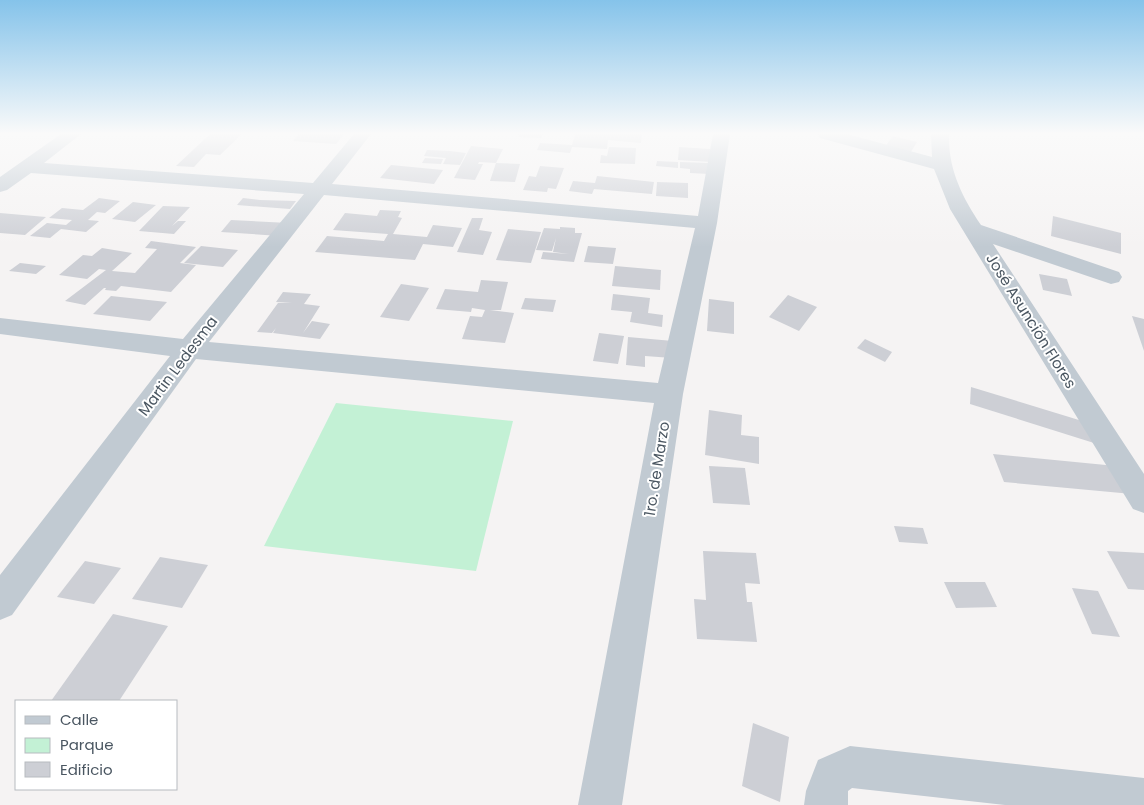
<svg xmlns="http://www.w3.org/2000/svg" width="1144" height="805" font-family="Poppins,sans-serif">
	<rect width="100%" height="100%" fill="#f5f3f3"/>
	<polygon fill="#c3f1d5" points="336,403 513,421 476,571 264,546"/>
	<g fill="#cdcfd5">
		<polygon points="210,134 242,134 220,155 206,154 194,167 176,166"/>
		<polygon points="299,134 344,134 336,144 293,141"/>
		<polygon points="519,134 543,134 541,138 518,137"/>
		<polygon points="575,134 642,134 641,143 608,140 607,149 572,147 570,153 537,150 540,143 572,145"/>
		<polygon points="893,136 917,142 909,155 884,148"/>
		<polygon points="471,146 503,149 496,163 479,162 478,164 483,164 475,180 454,178"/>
		<polygon points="609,147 636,148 635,164 600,163 601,155 607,156"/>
		<polygon points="679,147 710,149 711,162 678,160"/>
		<polygon points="427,150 450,151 466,153 460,165 443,164 446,158 424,156"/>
		<polygon points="425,158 443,159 441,164 422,163"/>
		<polygon points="657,161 678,162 678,168 656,166"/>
		<polygon points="680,162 709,163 710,174 690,173 690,169 680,168"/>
		<polygon points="496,163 520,164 515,182 490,181"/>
		<polygon points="391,165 443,170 434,184 380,178"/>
		<polygon points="540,166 564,168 556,189 548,188 547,192 523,190 529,176 536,177"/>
		<polygon points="597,176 654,182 652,194 594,189 592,194 569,191 573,181 595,183"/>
		<polygon points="657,182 688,183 688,198 656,196"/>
		<polygon points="99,198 120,201 105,213 97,212 88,220 99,221 86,232 61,229 50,238 30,236 47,223 66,225 72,220 49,218 62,208 83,210"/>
		<polygon points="243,198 260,200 296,201 290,209 237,205"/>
		<polygon points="133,202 156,205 135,222 112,219"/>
		<polygon points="163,206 190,207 172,226 178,221 186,221 174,234 139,231"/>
		<polygon points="380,210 401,211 398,217 402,218 393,234 427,237 433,225 462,228 453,247 423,244 415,260 315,252 327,236 384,241 388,234 333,230 345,213 377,216"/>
		<polygon points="0,213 46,217 25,235 0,233"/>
		<polygon points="1053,216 1121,233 1121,254 1051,236"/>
		<polygon points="472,218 483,218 479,230 492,232 483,255 457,252"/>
		<polygon points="231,220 289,223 280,236 221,232"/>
		<polygon points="560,227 575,228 575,233 582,233 574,262 541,259 543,252 569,254 553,252 556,238 552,251 536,250 544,228 560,229"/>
		<polygon points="508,229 541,232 531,263 496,260"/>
		<polygon points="151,241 196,247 180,263 196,265 171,292 121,286 116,291 105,290 106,288 104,288 85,305 65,301 106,270 99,269 87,279 59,275 83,255 92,256 102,248 132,253 112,271 135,273 157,249 145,248"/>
		<polygon points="201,246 238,250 223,267 184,263"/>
		<polygon points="588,246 616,248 613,264 584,262"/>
		<polygon points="20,263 46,266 36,274 9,271"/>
		<polygon points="615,266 661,270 660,290 612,286"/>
		<polygon points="1039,274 1067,279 1072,296 1043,290"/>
		<polygon points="481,280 508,282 501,310 490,310 514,313 505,343 462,339 470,316 482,317 485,310 472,308 471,312 436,309 445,289 478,292"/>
		<polygon points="401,284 429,288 409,321 380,317"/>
		<polygon points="283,292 311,294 304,304 320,306 303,333 312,321 330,324 320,339 273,333 276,328 272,333 257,332 278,303 292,303 276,302"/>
		<polygon points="613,294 650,298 648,313 663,315 662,327 630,322 632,312 611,310"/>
		<polygon points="788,295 817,307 799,331 769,317"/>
		<polygon points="111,296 167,302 150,321 93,314"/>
		<polygon points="525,298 556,300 553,312 521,309"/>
		<polygon points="709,299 734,302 734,334 707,331"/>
		<polygon points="1132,316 1144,319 1144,351"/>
		<polygon points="599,333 624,336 618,364 593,361"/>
		<polygon points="628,337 673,341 672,358 645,356 645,367 626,365"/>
		<polygon points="865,339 892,352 885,362 857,348"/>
		<polygon points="971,387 1092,424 1094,443 970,404"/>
		<polygon points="709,410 742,415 741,435 759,437 759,464 705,455"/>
		<polygon points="993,454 1116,466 1132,494 1004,482"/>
		<polygon points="709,466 745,468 750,505 713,503"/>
		<polygon points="894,526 923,528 928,544 899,542"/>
		<polygon points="703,551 756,553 760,584 745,583 747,602 752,602 757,642 697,639 694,599 706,600"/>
		<polygon points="1107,551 1144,553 1144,590 1128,589"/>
		<polygon points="160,557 208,565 182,608 132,599"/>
		<polygon points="85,561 121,568 94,604 57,597"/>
		<polygon points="944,582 985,582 997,607 956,608"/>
		<polygon points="1072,588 1098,591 1120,637 1092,634"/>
		<polygon points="113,614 168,626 119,701 51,701"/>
		<polygon points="753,723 789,737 780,802 742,786"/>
	</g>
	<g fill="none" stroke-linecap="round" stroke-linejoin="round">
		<g fill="#c1cad2" fill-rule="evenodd">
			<path d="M61,134h20l-37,29 269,20 41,-49h17l-39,50 366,32 15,-82h17l-13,89 -34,171 -61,411h-44l76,-402 -458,-44 -184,256 -12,5v-45l170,-219 -170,-22v-16l183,21 121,-145 -273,-21 -24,17 -7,2v-15zM324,195l371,33 -37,155 -449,-41z"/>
			<path d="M818,134h29l85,23 -1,-23h18c-1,35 13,63 32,91l138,47 3,5 -3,5 -8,2 -118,-40 151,230v39l-11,-4 -183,-300 -16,-40 -114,-31z"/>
			<polygon points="850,746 1144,778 1144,805 1005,805 852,788 848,791 848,805 804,805 806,791 818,760"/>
		</g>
	</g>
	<linearGradient id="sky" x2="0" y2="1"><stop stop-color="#85c3ea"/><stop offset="0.54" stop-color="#fafafa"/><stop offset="1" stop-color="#fafafa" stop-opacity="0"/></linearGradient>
	<rect width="1144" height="247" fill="url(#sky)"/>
	<g text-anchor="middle" stroke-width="4" stroke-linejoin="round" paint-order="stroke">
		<g font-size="15" fill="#4a5661" stroke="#fff">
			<text transform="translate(1031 321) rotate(58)" y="5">José Asunción Flores</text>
			<text transform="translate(178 366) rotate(-53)" y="5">Martin Ledesma</text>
			<text transform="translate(657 469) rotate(-81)" y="5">1ro. de Marzo</text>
		</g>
	</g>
	<rect x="15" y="700" width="162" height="90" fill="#ffffff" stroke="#b7bbc0"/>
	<rect x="25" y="716" width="25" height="8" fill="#c1cad2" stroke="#b7bbc0"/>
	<text x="60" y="725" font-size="15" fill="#4a5661">Calle</text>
	<rect x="25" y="738" width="25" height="15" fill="#c3f1d5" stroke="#b7bbc0"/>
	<text x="60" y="750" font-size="15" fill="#4a5661">Parque</text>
	<rect x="25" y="762" width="25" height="15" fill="#cdcfd5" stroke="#b7bbc0"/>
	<text x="60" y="775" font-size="15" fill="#4a5661">Edificio</text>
</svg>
